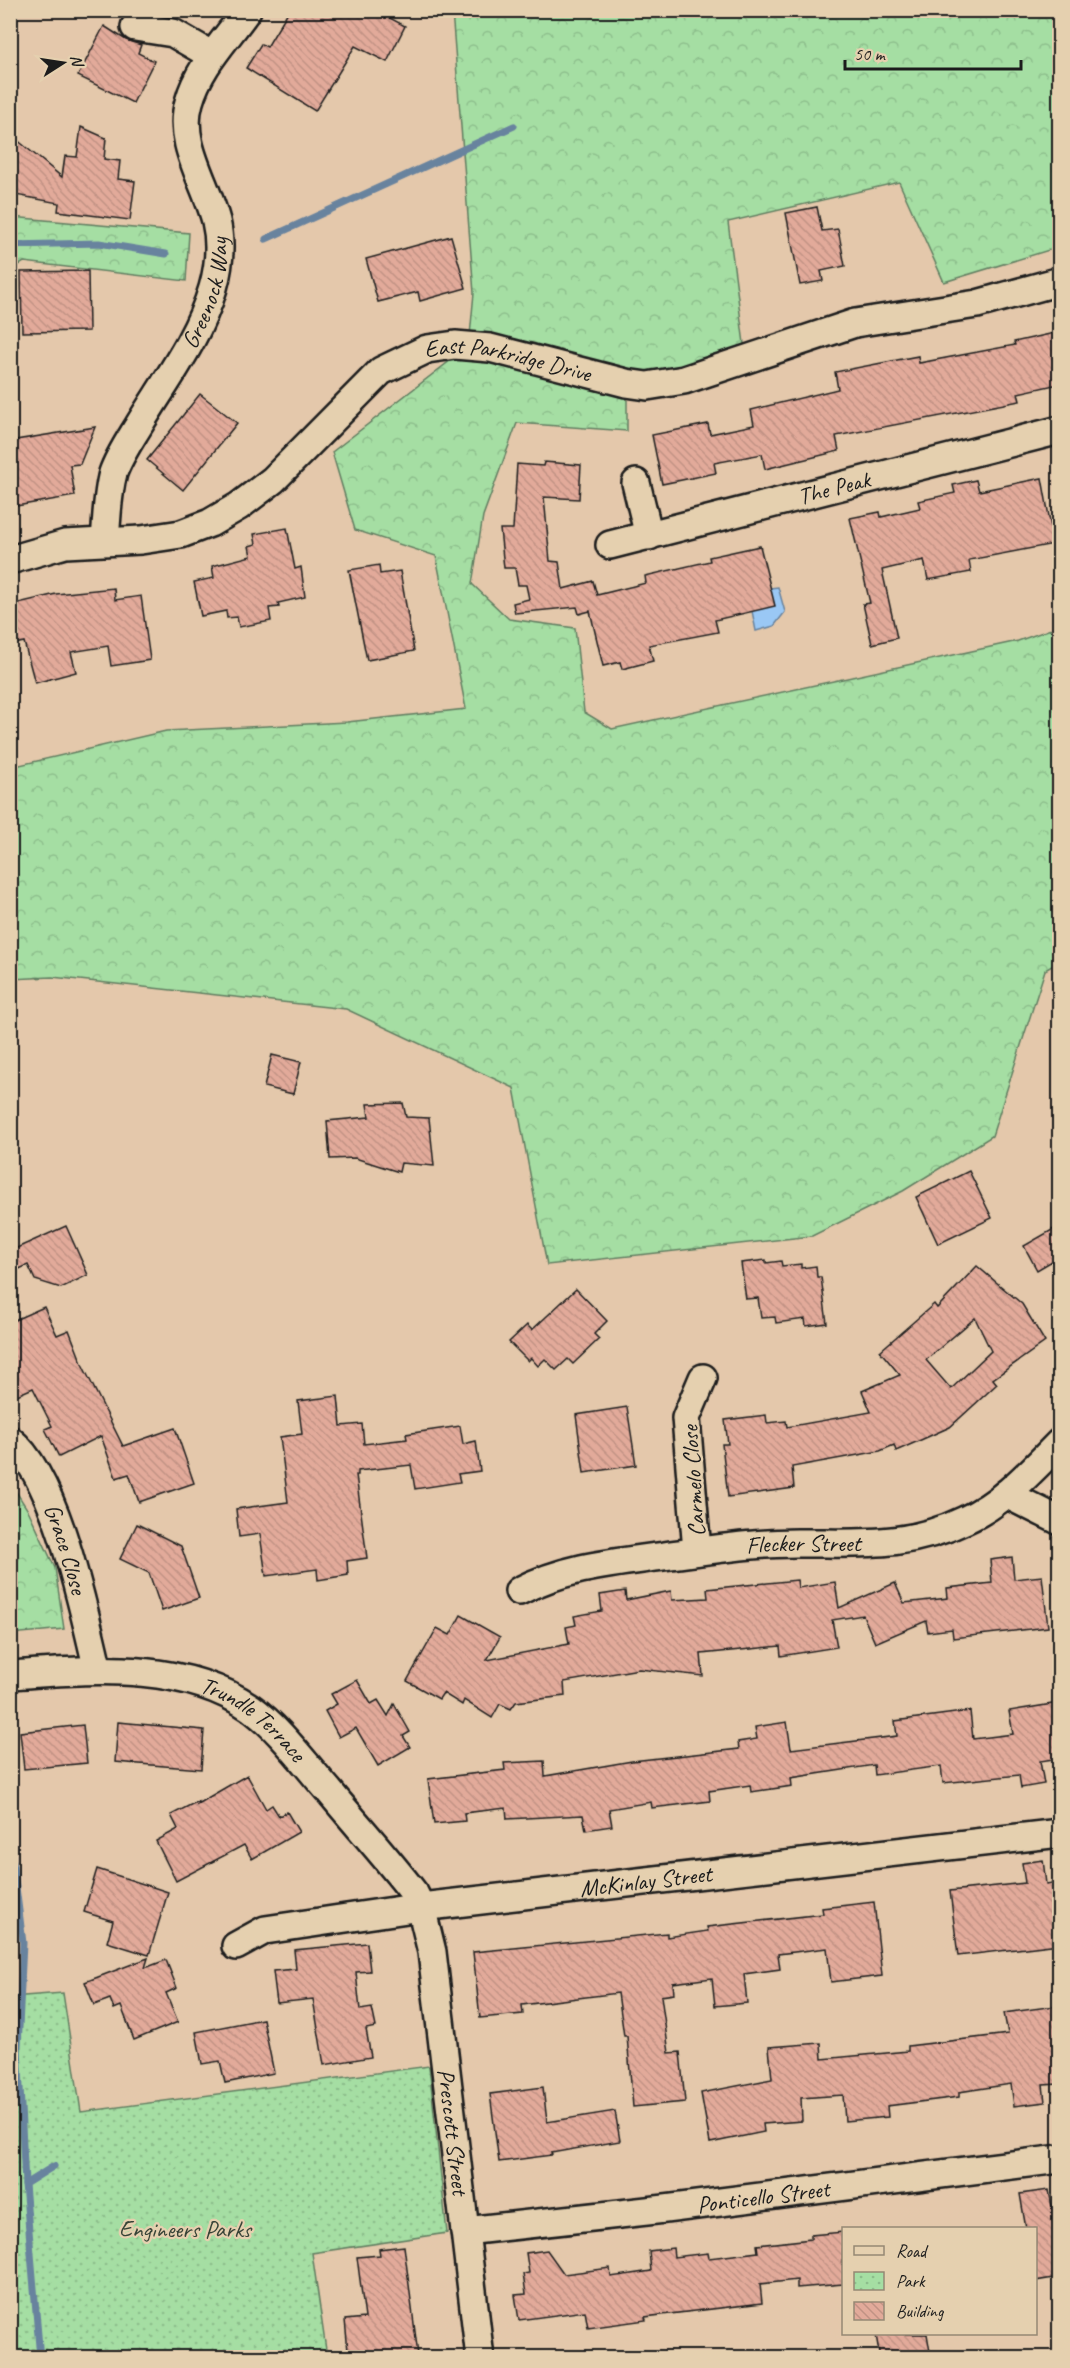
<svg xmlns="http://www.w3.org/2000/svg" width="1070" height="2368" font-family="Caveat,sans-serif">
	<defs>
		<pattern id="forest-crowns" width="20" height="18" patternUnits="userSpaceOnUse" patternTransform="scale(1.5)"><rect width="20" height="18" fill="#a5dea3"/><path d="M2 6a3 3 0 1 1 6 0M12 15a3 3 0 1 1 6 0" fill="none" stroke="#8dbe8c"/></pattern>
		<pattern id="park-dots" width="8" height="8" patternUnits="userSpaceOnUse" patternTransform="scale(1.5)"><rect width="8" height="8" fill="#a5dea3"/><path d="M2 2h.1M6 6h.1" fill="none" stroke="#8dbe8c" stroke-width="1.8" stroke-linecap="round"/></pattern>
		<pattern id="building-back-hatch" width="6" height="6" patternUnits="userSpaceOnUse" patternTransform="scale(1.5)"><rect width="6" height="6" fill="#e2aa9a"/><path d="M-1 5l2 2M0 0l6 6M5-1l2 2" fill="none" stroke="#c19284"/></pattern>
	</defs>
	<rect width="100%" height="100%" fill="#e4c8ab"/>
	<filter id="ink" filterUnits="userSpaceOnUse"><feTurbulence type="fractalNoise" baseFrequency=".0167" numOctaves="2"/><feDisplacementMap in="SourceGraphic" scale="12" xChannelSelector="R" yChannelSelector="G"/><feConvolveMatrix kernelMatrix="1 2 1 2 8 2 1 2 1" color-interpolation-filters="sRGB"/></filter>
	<g filter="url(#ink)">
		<g fill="url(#forest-crowns)" stroke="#607d60" stroke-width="1.5">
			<polygon points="452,11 1059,11 1059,247 944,282 899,182 728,222 746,359 627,384 627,431 517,423 483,516 472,584 509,619 575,628 584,712 612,729 1018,641 1059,626 1059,962 1045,970 992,1136 903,1191 812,1236 547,1265 514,1088 346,1009 52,977 11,979 11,767 166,731 347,722 466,709 436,556 355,530 332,452 469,346 474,293"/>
			<polygon points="11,217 189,233 186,281 24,262 11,270"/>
			<polygon points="10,1482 29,1512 55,1568 64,1629 11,1634"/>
		</g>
		<polygon fill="url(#park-dots)" stroke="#607d60" stroke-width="1.5" points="63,1993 81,2112 429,2066 447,2233 312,2253 327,2357 11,2357 11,1997"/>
		<polygon fill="#9ac8f5" stroke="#68839e" stroke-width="1.5" points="778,587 785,612 774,626 756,631 752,611 770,588"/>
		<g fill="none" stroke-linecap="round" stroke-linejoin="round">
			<g stroke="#68839e" stroke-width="7">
				<polyline points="266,239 514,126"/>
				<polyline points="10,245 99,243 166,254"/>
				<polyline points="10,1839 23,1943 18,2048 25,2184"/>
				<polyline points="40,2358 25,2184 54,2166"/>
			</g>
		</g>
		<g fill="url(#building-back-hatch)" stroke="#1c1c1c" stroke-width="1.5" fill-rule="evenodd">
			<polygon points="289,10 375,10 405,26 387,62 355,46 315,111 246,68 261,44 267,47"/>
			<polygon points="104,26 126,40 141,45 138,53 154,61 133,103 78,76"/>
			<polygon points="81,127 106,138 104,159 120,161 118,179 135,181 130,220 58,211 59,203 10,194 10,134 62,177 65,156 77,157"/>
			<polygon points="817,207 822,231 838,229 845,266 821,271 823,281 800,285 786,213"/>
			<polygon points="451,236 466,288 420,301 418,292 378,302 366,259"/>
			<polygon points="88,271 89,331 22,332 21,272"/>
			<polygon points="1059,332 1059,384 1018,393 1020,401 836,436 839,451 765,469 762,454 714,463 716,473 662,484 652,435 708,424 710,434 754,425 751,410 838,389 835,372 918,356 919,363 1015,345 1014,342"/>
			<polygon points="200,394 237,423 183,490 147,460"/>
			<polygon points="95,427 80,464 70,465 75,496 10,507 10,441"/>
			<polygon points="544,462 581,465 579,499 544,497 550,561 559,562 563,589 593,581 597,595 646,583 645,576 710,561 709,557 760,546 775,606 715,620 718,632 649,645 653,661 622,669 620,662 603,666 590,611 579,614 577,607 515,613 513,603 529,599 526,585 518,585 515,568 504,568 500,529 513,529 517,464 543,466"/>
			<polygon points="1042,478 1054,544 969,560 971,572 928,580 924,560 882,570 897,638 872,644 863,604 870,603 850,518 880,512 881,517 920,508 918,501 955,493 953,485 976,480 979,491"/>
			<polygon points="287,528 295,569 301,567 305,597 278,603 279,607 269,608 271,621 239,627 237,617 227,618 226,611 201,616 194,582 214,578 212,566 251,556 249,546 256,544 254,534"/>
			<polygon points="379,565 380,574 400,571 414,651 367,660 349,570"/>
			<polygon points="114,588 115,600 141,596 150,660 111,666 108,646 71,652 76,672 35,683 24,642 10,645 10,605 56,594"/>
			<polygon points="272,1055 301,1062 293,1094 264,1087"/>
			<polygon points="403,1103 406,1117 429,1118 434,1166 401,1163 399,1172 355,1158 330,1159 327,1121 369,1117 367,1104"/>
			<polygon points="969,1171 992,1218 938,1244 916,1197"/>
			<polygon points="66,1226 88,1275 61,1288 35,1280 28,1265 10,1273 10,1251"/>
			<polygon points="1059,1226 1059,1257 1037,1270 1024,1246"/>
			<polygon points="766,1260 766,1263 781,1261 782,1266 801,1264 801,1268 816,1266 817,1277 821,1277 827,1323 806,1326 805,1319 776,1323 775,1317 761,1318 758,1298 746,1299 741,1263"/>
			<path d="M977,1266l45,38 23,38 -52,37 4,5 -47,43 -54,24 -2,-6 -14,6 -88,16 2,21 -66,9 -6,-53h6l-3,-24 41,-5 1,8 19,-2 1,6 84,-15 -9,-21 38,-16 -20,-24 54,-47 3,4zM975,1318l16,33 -40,38 -25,-29z"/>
			<polygon points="576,1289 607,1321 594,1334 599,1339 573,1364 568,1359 556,1370 545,1359 538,1366 531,1358 528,1361 509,1342 527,1325 532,1330"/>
			<polygon points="44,1307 57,1335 69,1330 83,1366 123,1446 175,1428 194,1483 139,1502 129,1474 116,1478 101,1436 59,1457 45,1429 52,1426 33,1388 17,1395 10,1379 10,1322"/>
			<polygon points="338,1396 341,1426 362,1424 364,1444 407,1439 406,1434 460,1426 463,1444 476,1441 480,1471 458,1474 460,1482 415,1489 411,1465 358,1471 358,1475 356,1475 367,1558 347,1561 348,1575 318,1580 317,1569 266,1576 260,1534 239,1537 236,1509 288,1502 280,1437 302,1434 298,1401"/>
			<polygon points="627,1407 636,1465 584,1473 576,1415"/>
			<polygon points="137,1524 181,1546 199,1598 162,1611 149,1573 120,1559"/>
			<polygon points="1012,1557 1014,1579 1042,1576 1048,1627 953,1638 952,1629 928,1632 926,1621 875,1643 863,1615 832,1620 837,1647 781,1656 780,1646 701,1654 703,1676 639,1669 564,1682 565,1696 516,1702 511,1709 500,1704 492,1718 464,1700 462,1705 443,1693 439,1699 407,1681 437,1628 450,1635 461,1615 500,1637 487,1660 569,1644 566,1627 576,1625 574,1616 602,1611 600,1595 625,1591 626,1600 671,1591 672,1600 708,1598 707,1589 797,1580 798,1588 835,1582 839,1608 895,1583 904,1603 948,1598 947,1588 992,1583 990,1560"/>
			<polygon points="357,1680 371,1704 378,1700 388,1716 394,1704 410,1732 403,1736 410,1747 378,1766 356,1728 339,1737 325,1711 337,1704 331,1694"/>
			<polygon points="1059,1703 1059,1758 1040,1761 1044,1784 1021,1788 1019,1775 943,1783 941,1766 875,1775 874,1765 791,1778 792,1786 751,1792 750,1785 709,1791 710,1801 652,1808 651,1802 609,1809 612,1826 586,1830 583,1815 507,1819 506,1808 464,1813 465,1821 434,1824 428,1779 505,1770 504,1763 544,1761 545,1776 632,1761 739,1749 738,1742 757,1739 755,1727 787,1722 791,1749 897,1736 895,1721 970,1711 973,1739 1013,1734 1009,1711"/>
			<polygon points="118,1722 204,1730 201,1769 115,1762"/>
			<polygon points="83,1725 87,1763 24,1769 20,1732"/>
			<polygon points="247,1775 266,1809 272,1805 279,1816 287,1812 299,1832 252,1859 244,1845 176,1881 156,1841 178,1829 171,1815 198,1801 197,1804"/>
			<polygon points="1043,1860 1046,1884 1059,1882 1059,1944 958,1956 950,1891 1025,1883 1022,1863"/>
			<polygon points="97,1869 168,1892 149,1955 107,1942 113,1921 84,1912"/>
			<polygon points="874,1902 882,1976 831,1982 827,1948 778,1954 780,1969 744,1974 747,2003 715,2006 712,1978 673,1983 674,1994 661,1996 669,2053 680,2052 685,2102 633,2107 627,2036 624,2036 618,1993 522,2005 523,2014 480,2018 473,1952 667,1933 667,1937 708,1931 707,1927 823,1914 822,1908"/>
			<polygon points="367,1943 370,1971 356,1972 360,2010 372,2008 376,2027 366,2029 371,2057 324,2065 313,1999 277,2003 273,1971 296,1969 294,1950"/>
			<polygon points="148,1958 145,1968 166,1960 177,1988 166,1993 178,2022 134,2040 121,2006 114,2009 110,1999 94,2005 85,1982"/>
			<polygon points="1055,2006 1056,2014 1059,2014 1059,2084 1043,2085 1045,2102 1014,2106 1011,2084 959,2092 959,2097 887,2106 888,2117 845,2121 843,2095 801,2098 802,2121 763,2124 764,2132 710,2143 701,2093 772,2079 769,2047 821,2043 822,2059 908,2051 908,2046 1008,2034 1004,2013"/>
			<polygon points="263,2019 274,2073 225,2083 220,2061 202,2064 196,2032"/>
			<polygon points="543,2087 547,2122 615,2111 620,2141 551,2153 552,2155 499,2162 490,2094"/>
			<polygon points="1049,2190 1055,2223 1059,2222 1059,2277 1035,2281 1035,2229 1026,2229 1020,2194"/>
			<polygon points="843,2232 843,2284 797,2288 797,2280 760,2284 762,2303 645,2317 646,2320 588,2328 585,2311 519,2320 515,2295 526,2294 523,2274 529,2273 526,2253 547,2250 564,2274 610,2268 611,2277 651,2271 649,2251 673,2248 674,2257 708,2253 709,2258 758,2252 757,2245 811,2239 811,2235"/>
			<polygon points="404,2246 418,2355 361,2358 361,2350 348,2351 345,2320 365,2318 357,2257 380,2255 379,2249"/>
			<polygon points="888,2334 927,2334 931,2358 880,2358 876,2335"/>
		</g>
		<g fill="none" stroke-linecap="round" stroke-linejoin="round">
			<g stroke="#1c1c1c" stroke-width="32">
				<g id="minor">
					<polyline points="135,27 173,33 211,55"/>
					<polyline points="636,483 649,536"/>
					<path id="s1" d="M105,541c2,-23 2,-46 8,-68 6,-17 17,-33 26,-48 26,-43 60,-88 74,-137 6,-21 8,-46 3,-67 -10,-39 -39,-78 -27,-119 10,-36 37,-62 58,-92"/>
					<path id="s2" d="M610,545l450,-115"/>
					<path id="s3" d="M10,560l55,-16 76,-4 40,-6 29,-11 29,-17 34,-26 108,-109 46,-22 28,-4 35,3 136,35 21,3 37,-6 171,-57 122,-19 83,-23"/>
					<path id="s4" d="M10,1440c47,37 74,172 88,230"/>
					<polyline points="1006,1494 1060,1521"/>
					<polyline points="697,1551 686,1418 703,1378"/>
					<path id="s5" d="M519,1591c46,-24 94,-28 145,-35 46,-6 94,-14 141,-13 58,0 105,4 160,-23 38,-17 66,-49 95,-78"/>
					<path id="s6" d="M10,1675c79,-5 171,-15 241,33 30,22 53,55 78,83 28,34 58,67 85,102l7,14 11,45 48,406"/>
					<path id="s7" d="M236,1946l29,-16 156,-23 639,-74"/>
					<path id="s8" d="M465,2231l200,-22 395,-50"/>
				</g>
			</g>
			<use href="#minor" stroke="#e5d0af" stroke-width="27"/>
		</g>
	</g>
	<g text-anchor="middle" stroke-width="4.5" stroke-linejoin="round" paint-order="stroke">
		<g font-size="24" fill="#1c1c1c" stroke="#e5d0af">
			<text dy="8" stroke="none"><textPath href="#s1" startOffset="273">Greenock Way</textPath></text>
			<text dy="8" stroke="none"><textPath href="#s3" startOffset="568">East Parkridge Drive</textPath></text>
			<text dy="8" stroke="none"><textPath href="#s2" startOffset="231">The Peak</textPath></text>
			<text transform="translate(693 1481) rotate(-94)" y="8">Carmelo Close</text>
			<text dy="8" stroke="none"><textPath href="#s5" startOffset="290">Flecker Street</textPath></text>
			<text dy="8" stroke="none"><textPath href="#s4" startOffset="124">Grace Close</textPath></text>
			<text dy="8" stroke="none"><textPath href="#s6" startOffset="256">Trundle Terrace</textPath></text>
			<text dy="8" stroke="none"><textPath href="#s7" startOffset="417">McKinlay Street</textPath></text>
			<text dy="8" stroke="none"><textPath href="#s6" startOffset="738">Prescott Street</textPath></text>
			<text dy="8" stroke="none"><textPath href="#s8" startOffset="300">Ponticello Street</textPath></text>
		</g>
		<g font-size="24" fill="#374337" stroke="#e5d0af">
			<text x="185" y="2237">Engineers Parks</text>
		</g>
	</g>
	<rect width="1070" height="2368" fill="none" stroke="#e5d0af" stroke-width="36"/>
	<rect x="18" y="18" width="1034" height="2332" fill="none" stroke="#1c1c1c" stroke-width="2" filter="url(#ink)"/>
	<rect x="842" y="2227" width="195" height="108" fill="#e5d0af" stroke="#958874" stroke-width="1.5"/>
	<rect x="854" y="2246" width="30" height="9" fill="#e5d0af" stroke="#958874" stroke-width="1.5"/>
	<text x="896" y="2257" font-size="18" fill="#1c1c1c">Road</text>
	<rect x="854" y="2272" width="30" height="18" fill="url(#park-dots)" stroke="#958874" stroke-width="1.5"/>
	<text x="896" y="2287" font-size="18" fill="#1c1c1c">Park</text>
	<rect x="854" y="2302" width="30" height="18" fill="url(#building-back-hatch)" stroke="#958874" stroke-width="1.5"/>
	<text x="896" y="2317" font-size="18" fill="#1c1c1c">Building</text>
	<g transform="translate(63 63) rotate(78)" stroke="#e5d0af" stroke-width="4.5" paint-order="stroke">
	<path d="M0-4.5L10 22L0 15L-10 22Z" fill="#1c1c1c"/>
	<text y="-9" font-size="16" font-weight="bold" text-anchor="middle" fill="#1c1c1c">N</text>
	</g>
	<path d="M845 60v9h176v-9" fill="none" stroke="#1c1c1c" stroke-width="3"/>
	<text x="854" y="60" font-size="18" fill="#1c1c1c" stroke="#e5d0af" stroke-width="4.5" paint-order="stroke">50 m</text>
</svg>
